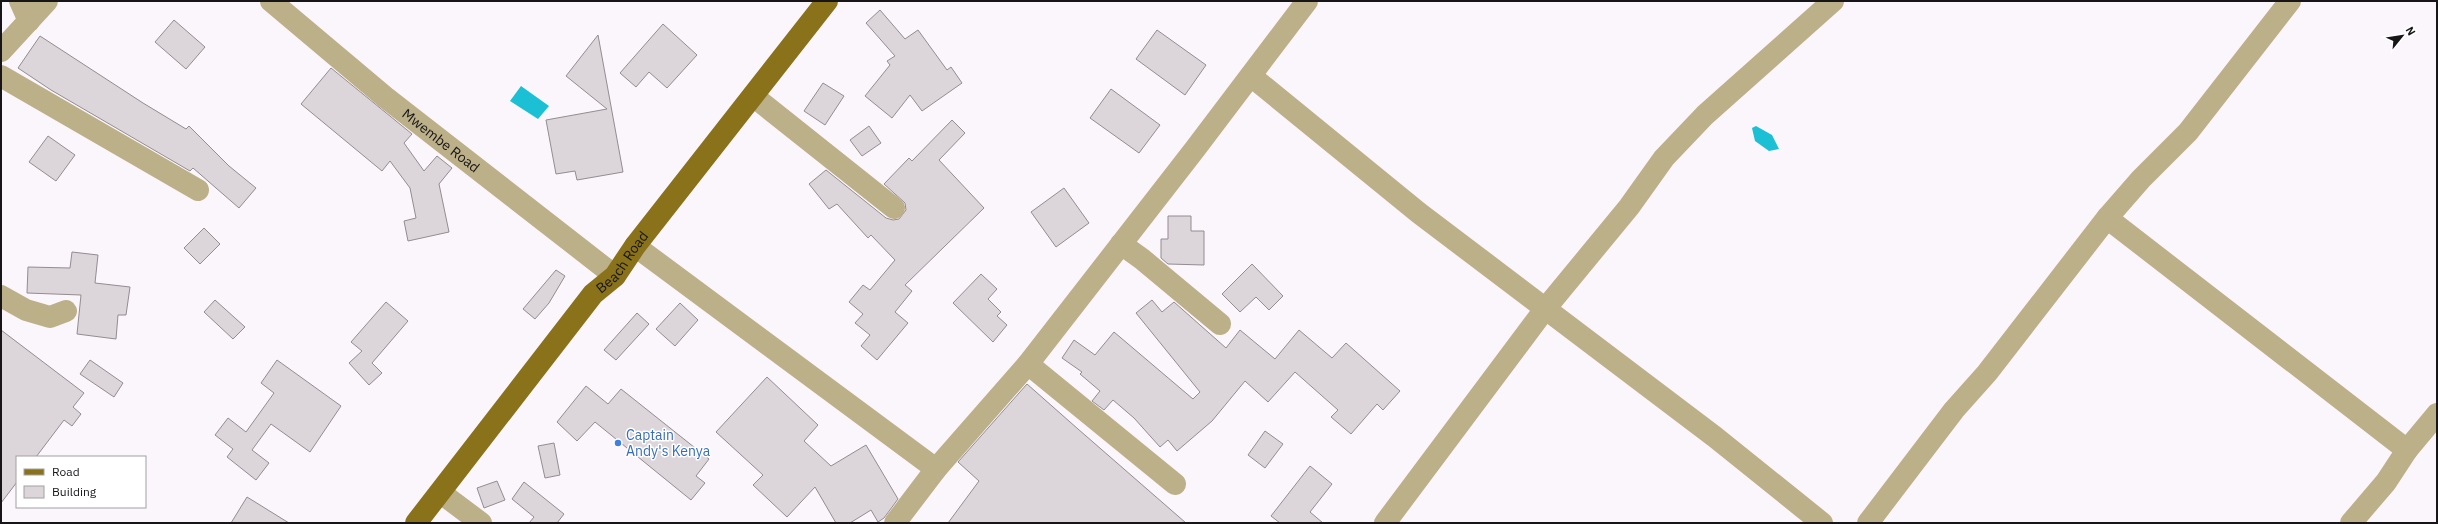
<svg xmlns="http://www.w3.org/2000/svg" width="2438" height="524" font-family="'IBM Plex Sans',sans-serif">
	<rect width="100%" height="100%" fill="#fbf5fc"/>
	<g fill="#1cc0d4">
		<polygon points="521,86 549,106 538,119 510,101"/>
		<polygon points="1756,126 1772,135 1779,149 1769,151 1755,141 1752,128"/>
	</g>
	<g fill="#dcd5da" stroke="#938c91">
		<polygon points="880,10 905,39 918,30 947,70 951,67 962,83 922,111 910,95 892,118 865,96 890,65 887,61 895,56 866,23"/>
		<polygon points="174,20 205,47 186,69 155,42"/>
		<polygon points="663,24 697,55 667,88 649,72 636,87 620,73"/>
		<polygon points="1157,30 1206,65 1185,95 1136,59"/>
		<polygon points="598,35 623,172 577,180 575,171 556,174 546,120 607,109 566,76"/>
		<polygon points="40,36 143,103 186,129 189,126 229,166 256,188 239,208 193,168 190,171 51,90 18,68"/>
		<polygon points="331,68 412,134 404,143 424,171 437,156 452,168 439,184 449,232 408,241 404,221 416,218 410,188 390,161 382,171 301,104"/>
		<polygon points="823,83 844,96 825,125 804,111"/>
		<polygon points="1111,89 1160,125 1139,153 1090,118"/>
		<polygon points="952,120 965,133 939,160 984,208 905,285 912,291 895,312 908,323 877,360 861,346 870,335 855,323 863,314 849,302 863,285 870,290 895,260 871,235 868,238 837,204 829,209 809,184 826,170 886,218 893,220 899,219 906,210 905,203 884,184 909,158 912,161"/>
		<polygon points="869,126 881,143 862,156 850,140"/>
		<polygon points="48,136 75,155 56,181 29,162"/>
		<polygon points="1064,188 1089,223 1056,247 1031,212"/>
		<polygon points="1168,216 1191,216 1191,231 1204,231 1204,265 1168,264 1161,258 1161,239 1168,239"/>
		<polygon points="204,228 220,244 200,264 184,248"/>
		<polygon points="72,252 98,255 95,283 130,287 126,315 118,315 116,339 77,334 81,295 27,293 28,267 70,268"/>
		<polygon points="1252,264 1283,296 1269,310 1256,297 1240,312 1222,294"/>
		<polygon points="556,270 565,276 549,303 535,319 523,309"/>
		<polygon points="981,274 997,289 988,299 1001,312 997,316 1007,325 993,342 953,303"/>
		<polygon points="215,300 245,327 233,339 204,312"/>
		<polygon points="1152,300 1162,312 1174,302 1226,348 1240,330 1275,359 1299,330 1332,358 1346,343 1400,391 1383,410 1377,404 1351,434 1331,417 1338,410 1295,372 1268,402 1245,381 1212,421 1177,451 1168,440 1160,447 1134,418 1113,400 1104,410 1092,401 1100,391 1080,374 1082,372 1062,358 1074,340 1095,355 1114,332 1193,399 1200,392 1136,313"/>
		<polygon points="386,302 408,321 372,363 382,373 369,385 349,363 362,351 351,342"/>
		<polygon points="680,303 698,320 675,346 656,329"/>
		<polygon points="637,313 649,324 616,360 604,350"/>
		<polygon points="1,330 84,393 73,407 81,414 72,426 64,420 36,457 17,457 17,482 1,503"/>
		<polygon points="90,360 123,383 114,397 80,374"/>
		<polygon points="277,360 341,406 310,452 271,424 252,450 269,463 256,480 227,457 233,449 215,435 228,418 246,432 274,393 261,383"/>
		<polygon points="767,377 818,425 804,441 831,466 866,445 898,499 884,518 878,522 871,510 850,523 836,523 815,487 787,517 753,485 763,475 716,432"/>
		<polygon points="1027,384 1078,429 1186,523 948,523 979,481 958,462"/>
		<polygon points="586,386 608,404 621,389 709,459 696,476 705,483 691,500 595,422 577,441 557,422"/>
		<polygon points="1265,431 1283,444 1265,468 1248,455"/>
		<polygon points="554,443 560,475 545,478 538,446"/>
		<polygon points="1310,466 1332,484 1310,512 1323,523 1280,523 1271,516"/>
		<polygon points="497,481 505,500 484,508 477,488"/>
		<polygon points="524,482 564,514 557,523 529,523 534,517 512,499"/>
		<polygon points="247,497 289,523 231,523"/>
	</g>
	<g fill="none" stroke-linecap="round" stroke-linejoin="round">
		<g stroke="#bcb088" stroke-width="22">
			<polyline points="20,1 29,21"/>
			<path id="s1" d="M271,1l114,96 230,179"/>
			<polyline points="1,51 47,1"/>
			<polyline points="1,76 198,190"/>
			<polyline points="1251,76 1419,213 1715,437 1822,523"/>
			<polyline points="753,96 894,208"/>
			<polyline points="2107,218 2407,450 2437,414"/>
			<polyline points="1121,244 1142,259 1220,324"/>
			<polyline points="635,246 936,469"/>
			<polyline points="1,296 26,310 50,317 66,311"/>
			<polyline points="1028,364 1175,484"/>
			<polyline points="441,493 481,523"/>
			<polyline points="895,523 936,469 1028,364 1195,149 1307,1"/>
			<polyline points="1385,523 1545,309 1629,207 1664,158 1705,115 1833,1"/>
			<polyline points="1868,523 1954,410 1987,373 2107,218 2141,179 2188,132 2290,1"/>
			<polyline points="2351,523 2386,482 2407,450"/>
		</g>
		<path stroke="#8a721a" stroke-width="22" id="s2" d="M416,523l177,-229 22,-18 20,-30 192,-245"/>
	</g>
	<circle fill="#3f7fe0" stroke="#fff" stroke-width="1.5" cx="618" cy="443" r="4"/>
	<g text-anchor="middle" stroke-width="3" stroke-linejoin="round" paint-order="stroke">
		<g font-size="14" fill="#171518" stroke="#fff">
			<text dy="5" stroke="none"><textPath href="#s1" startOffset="220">Mwembe Road</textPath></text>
			<text dy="5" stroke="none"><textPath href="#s2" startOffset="333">Beach Road</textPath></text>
		</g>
		<g font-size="14" fill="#366cbe" stroke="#fff" text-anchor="start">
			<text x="626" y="440">Captain<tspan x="626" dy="16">Andy's Kenya</tspan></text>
		</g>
	</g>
	<rect width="2438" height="524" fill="none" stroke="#171518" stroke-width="4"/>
	<rect x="16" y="456" width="130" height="52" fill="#ffffff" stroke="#a2a1a3"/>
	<rect x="24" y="469" width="20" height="6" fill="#8a721a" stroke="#a2a1a3"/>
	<text x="52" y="476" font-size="12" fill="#171518">Road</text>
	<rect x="24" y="486" width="20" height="12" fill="#dcd5da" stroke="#a2a1a3"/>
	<text x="52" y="496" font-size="12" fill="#171518">Building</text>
	<g transform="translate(2402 36) rotate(60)" stroke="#ffffff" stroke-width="3" paint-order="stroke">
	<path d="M0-3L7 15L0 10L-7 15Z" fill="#171518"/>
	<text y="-6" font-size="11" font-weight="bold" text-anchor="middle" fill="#171518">N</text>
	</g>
</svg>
